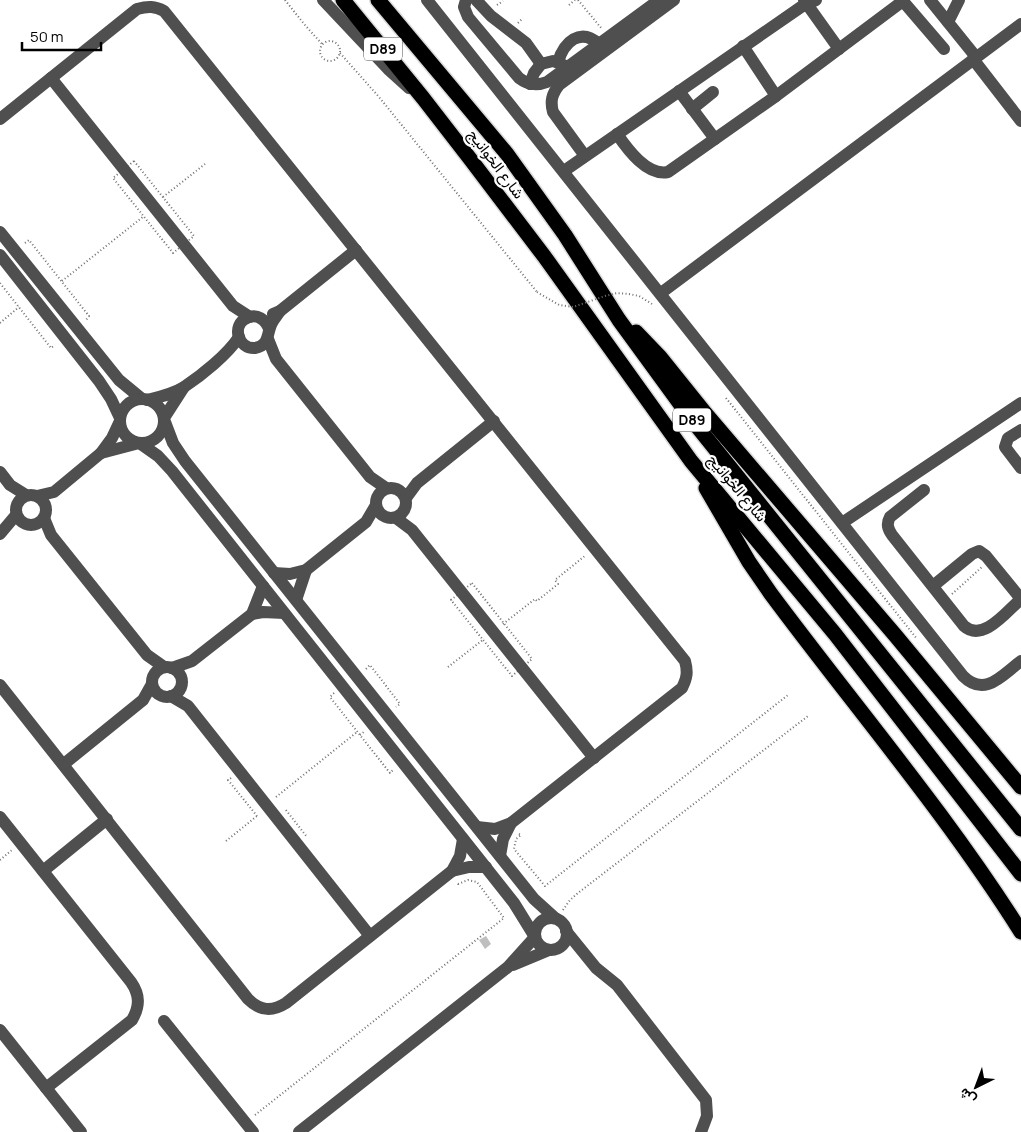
<svg xmlns="http://www.w3.org/2000/svg" width="1021" height="1132" font-family="Manrope,Vazirmatn,sans-serif">
	<rect width="100%" height="100%" fill="#fff"/>
	<polygon fill="#bfbfbf" points="486,936 491,944 485,949 479,940"/>
	<g fill="none" stroke-linecap="round" stroke-linejoin="round">
		<g stroke="#dbdbdb" stroke-width="18">
			<g id="highway">
				<polyline points="343,0 423,98 471,160 544,256 691,461 835,634 1021,874"/>
				<polyline points="378,0 507,154 565,235 619,320 692,420 1021,829"/>
				<polyline points="636,332 660,357 705,413 895,635 1021,787"/>
				<path d="M706,488l43,74 22,32c84,113 175,219 250,338"/>
			</g>
		</g>
		<g stroke="#717171" stroke-width="2" stroke-dasharray="1 2.5" stroke-linecap="butt">
			<polyline points="285,0 304,24 322,44"/>
			<polyline points="578,0 602,29"/>
			<polyline points="497,5 503,1"/>
			<polyline points="569,5 575,0"/>
			<polyline points="518,23 523,18"/>
			<circle cx="330" cy="51" r="10"/>
			<polyline points="340,53 379,97 537,292"/>
			<polygon points="134,161 194,236 173,253 113,178"/>
			<polyline points="163,197 205,164"/>
			<polyline points="25,243 29,240 89,316 86,320"/>
			<polyline points="62,281 144,216"/>
			<polyline points="0,283 51,348 55,345"/>
			<polyline points="629,294 639,296 652,304"/>
			<polyline points="0,323 19,307"/>
			<polyline points="726,398 917,639"/>
			<polygon points="472,583 532,659 512,676 451,600"/>
			<polyline points="952,594 982,567"/>
			<polyline points="503,624 535,599 537,601 558,584 555,580 586,555"/>
			<polyline points="448,667 484,639"/>
			<polyline points="366,669 370,665 400,704 396,707"/>
			<polyline points="334,693 330,697 390,773 393,770"/>
			<polyline points="360,735 365,731"/>
			<polyline points="231,778 228,780 257,816"/>
			<polyline points="276,797 357,732"/>
			<polyline points="286,810 307,837"/>
			<polyline points="519,834 521,835 516,839 514,849 545,886 788,695"/>
			<polyline points="226,841 257,816"/>
			<polyline points="0,860 12,850"/>
			<polyline points="563,910 570,900 578,893 808,716"/>
			<polyline points="255,1115 504,918 477,882 468,880 458,884 457,882"/>
		</g>
		<g stroke="#4f4f4f" stroke-width="12">
			<polyline points="323,0 388,69 409,88"/>
			<path d="M427,0l536,676c22,22 39,-1 58,-15"/>
			<path d="M466,0l-2,7 4,10 51,61c9,7 18,8 28,4l112,-82"/>
			<polyline points="476,0 491,16 526,43 541,64"/>
			<polyline points="804,0 839,49"/>
			<polyline points="902,0 944,49"/>
			<polyline points="930,0 976,57"/>
			<polyline points="948,22 959,0"/>
			<polyline points="743,46 776,96"/>
			<polyline points="973,59 1021,121"/>
			<path d="M558,62c6,-20 22,-35 41,-18"/>
			<polyline points="51,78 233,306 250,317"/>
			<polyline points="530,84 534,73 541,64 553,61 566,66"/>
			<polyline points="679,91 715,139"/>
			<polyline points="692,109 713,92"/>
			<path d="M0,119l137,-110c11,-3 18,-3 27,2l521,650c3,11 2,17 -3,27l-171,135 -16,6 -18,-2"/>
			<path d="M617,134c11,16 30,42 51,38l108,-76 127,-95"/>
			<path d="M585,156l-32,-44c-3,-11 -1,-18 6,-27l115,-85"/>
			<polyline points="564,171 801,7 816,0"/>
			<polyline points="0,232 119,380 142,399"/>
			<polyline points="0,255 99,381 111,399 120,418"/>
			<polyline points="661,293 1021,24"/>
			<polyline points="273,314 280,311 356,250"/>
			<path d="M269,329c-3,-9 -12,-16 -22,-11 -16,7 -9,31 8,30 13,-2 12,-12 15,-20 1,-6 7,-12 10,-17"/>
			<polyline points="268,339 276,359 370,477 386,488"/>
			<circle cx="142" cy="421" r="22"/>
			<path d="M147,400c13,-3 26,-6 37,-13 18,-12 43,-32 55,-50"/>
			<polyline points="164,418 184,387"/>
			<polyline points="165,422 173,443 185,461 534,899 555,918"/>
			<polyline points="1021,430 1008,438 1005,447 1021,468"/>
			<polyline points="141,444 158,456 172,471 514,903 535,937"/>
			<polyline points="101,453 139,443"/>
			<polyline points="0,472 10,485 26,495"/>
			<circle cx="391" cy="503" r="15"/>
			<path d="M924,490l-34,27c-4,7 -2,12 2,18l72,91c19,17 43,-15 57,-27l-35,-43 -7,-5 -7,3 -39,32"/>
			<circle cx="31" cy="510" r="15"/>
			<polyline points="37,496 54,492 101,453 112,438 120,421"/>
			<polyline points="406,498 417,483 494,421"/>
			<polyline points="44,518 51,535 147,655 164,667"/>
			<polyline points="396,518 412,530 594,758"/>
			<polyline points="842,523 1021,403"/>
			<polyline points="0,534 16,515"/>
			<polyline points="274,573 290,574 306,570 366,522 376,505"/>
			<polyline points="296,600 306,570"/>
			<polyline points="252,614 263,612 284,613"/>
			<circle cx="167" cy="682" r="15"/>
			<polyline points="172,668 192,661 252,614 263,586"/>
			<path d="M0,685l248,314c12,12 24,13 38,4l166,-132 8,-15 3,-17"/>
			<polyline points="171,696 188,706 370,936"/>
			<polyline points="64,764 143,700 152,684"/>
			<path d="M0,817l131,165c9,13 9,24 1,38l-86,68"/>
			<polyline points="500,856 503,839 511,823"/>
			<polyline points="43,871 107,819"/>
			<polyline points="452,871 469,867 486,867"/>
			<circle cx="551" cy="934" r="16"/>
			<polyline points="566,931 596,968 617,985 706,1100 707,1116 701,1132"/>
			<polyline points="513,965 549,950"/>
			<polyline points="164,1021 253,1132"/>
			<polyline points="0,1030 81,1132"/>
			<polyline points="299,1132 508,967 535,937"/>
		</g>
		<use href="#highway" stroke="#000" stroke-width="15"/>
		<polyline stroke="#717171" stroke-width="2" stroke-dasharray="1 2.5" stroke-linecap="butt" points="537,292 559,305 573,307 605,296 617,293 629,294"/>
	</g>
	<g text-anchor="middle" stroke-width="4.5" stroke-linejoin="round" paint-order="stroke">
		<g fill="#fff" stroke="#4c4c4c" stroke-width="1">
			<rect x="364" y="37.5" width="38" height="23" rx="4"/>
			<rect x="673" y="408.5" width="38" height="23" rx="4"/>
		</g>
		<g font-size="14" font-weight="bold" fill="#000">
			<text x="383" y="54">D89</text>
			<text x="692" y="425">D89</text>
		</g>
		<g font-size="15" fill="#000" stroke="#fff">
			<text transform="translate(496 164) rotate(53)" y="5">شارع الخوانيج</text>
			<text transform="translate(737 488) rotate(50)" y="5">شارع الخوانيج</text>
		</g>
	</g>
	<g transform="translate(976 1087) rotate(222)" stroke="#ffffff" stroke-width="4" paint-order="stroke">
	<path d="M0-4L9 19L0 12L-9 19Z" fill="#000000"/>
	<text y="-8" font-size="14" font-weight="bold" text-anchor="middle" fill="#000000">ش</text>
	</g>
	<path d="M22 42v8h79v-8" fill="none" stroke="#000000" stroke-width="2.5"/>
	<text x="30" y="42" font-size="15" fill="#000000" stroke="#ffffff" stroke-width="4" paint-order="stroke">50 m</text>
</svg>
